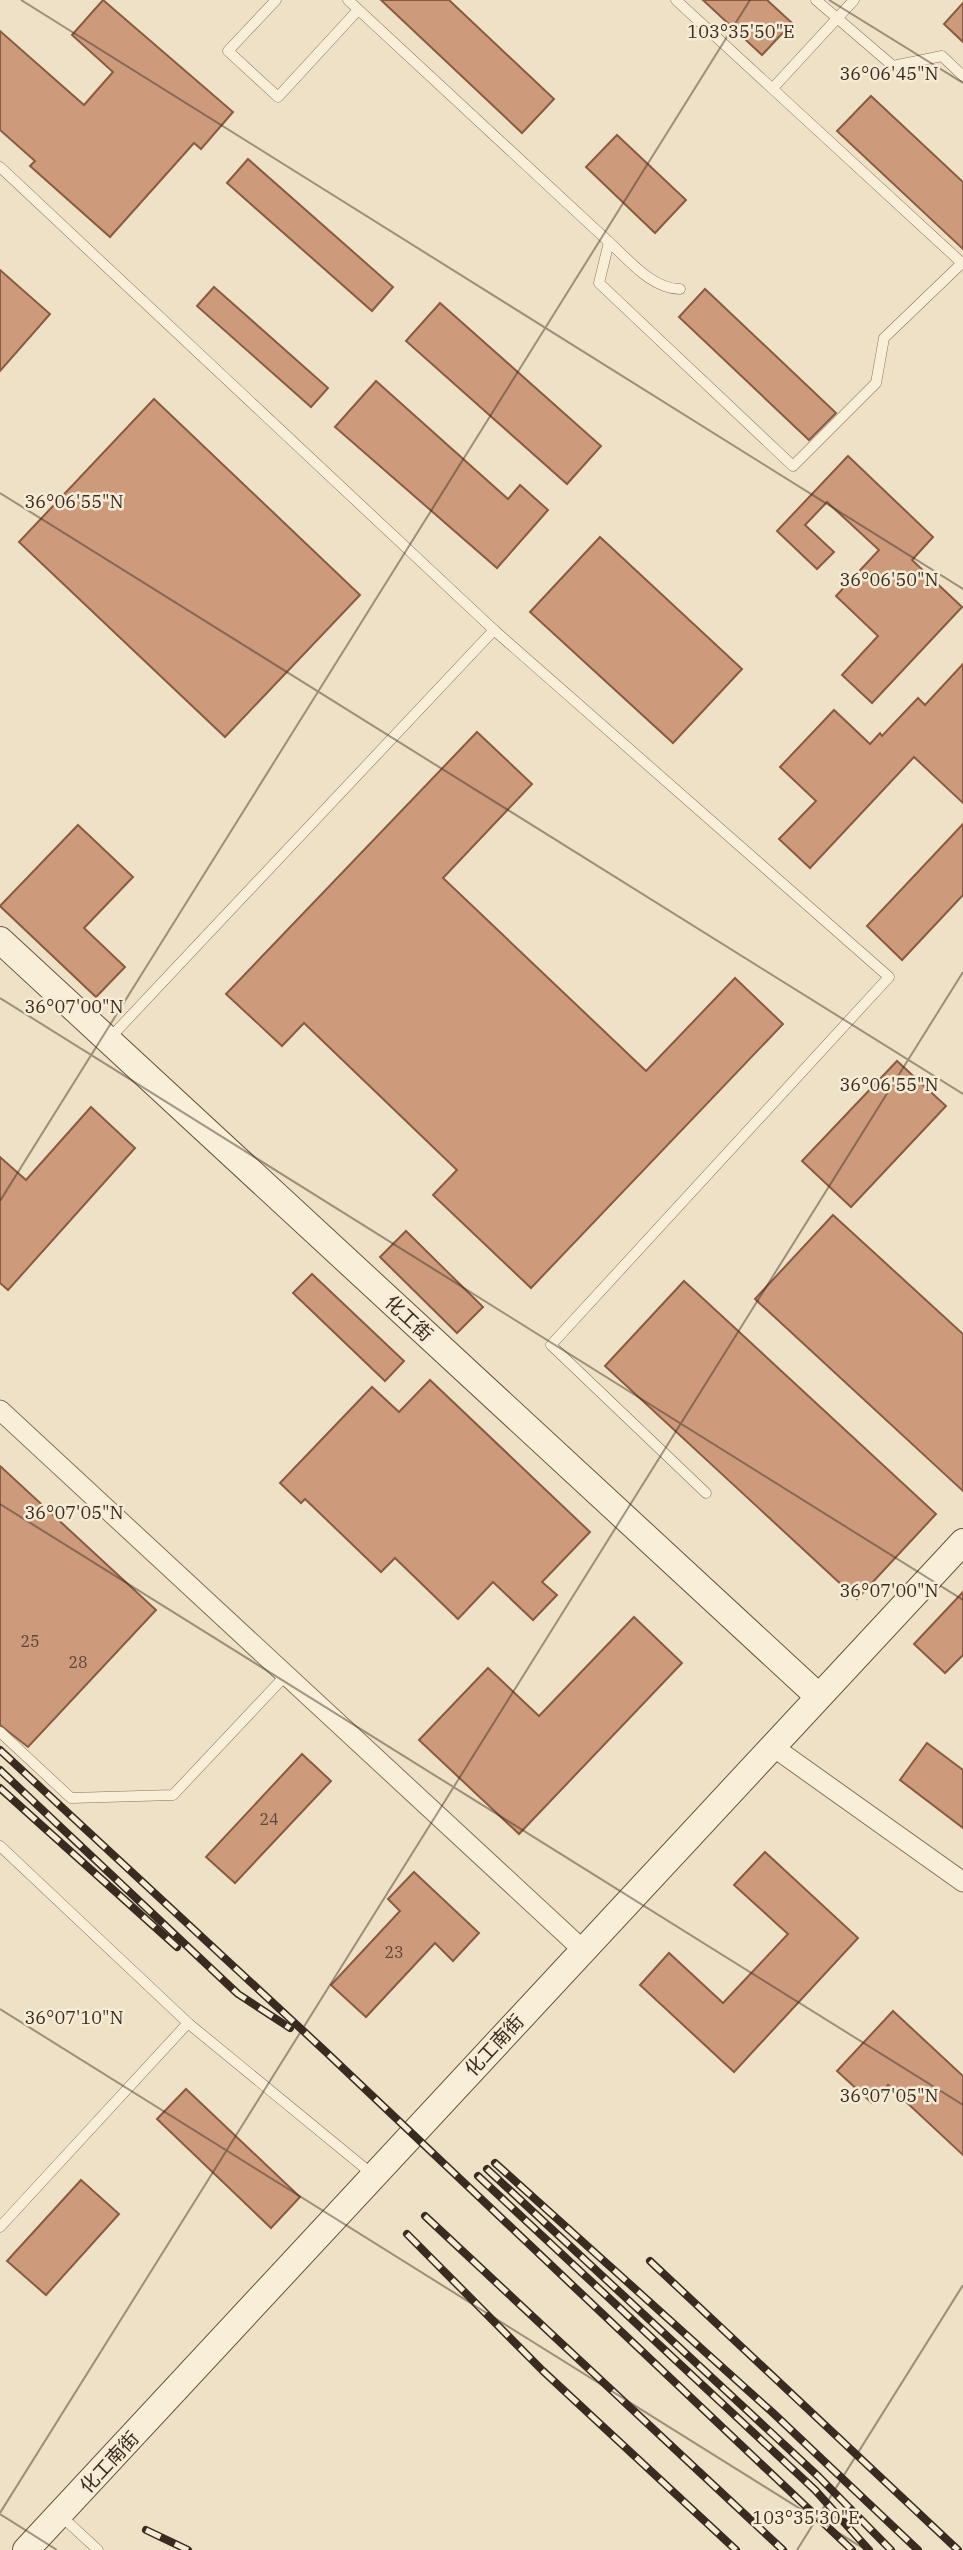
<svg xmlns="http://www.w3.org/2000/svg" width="963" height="2550" font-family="'IBM Plex Serif','Noto Sans SC',serif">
	<rect width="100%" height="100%" fill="#eee1c5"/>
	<g fill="#cd9b7b" stroke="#895b40" stroke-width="2">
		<polygon points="103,0 233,112 201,149 194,143 110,237 30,166 35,161 0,130 0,31 84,105 113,72 72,35"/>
		<polygon points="381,0 449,0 554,99 522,133"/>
		<polygon points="703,0 767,0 792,23 762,55"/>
		<polygon points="963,3 963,42 944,24"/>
		<polygon points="871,96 963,182 963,249 837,131"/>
		<polygon points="617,135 686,200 655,233 586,167"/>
		<polygon points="248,159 393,287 372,311 227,183"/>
		<polygon points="0,270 50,314 0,371"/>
		<polygon points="214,287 328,388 311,407 197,306"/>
		<polygon points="705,289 836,413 809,440 679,317"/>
		<polygon points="440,303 601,446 567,484 406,341"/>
		<polygon points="376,381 508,499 520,485 548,510 497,568 335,427"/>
		<polygon points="154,399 360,595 225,737 19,542"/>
		<polygon points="848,456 933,537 912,560 962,607 872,703 842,675 878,636 836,596 879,550 827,502 805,525 834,552 817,569 777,531"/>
		<polygon points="600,537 742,669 673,743 530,612"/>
		<polygon points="963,664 963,803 914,757 810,868 779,839 816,801 780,767 834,710 870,744 880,733 882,736 918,698 925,705"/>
		<polygon points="477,732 532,784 443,878 646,1071 735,978 783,1024 531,1288 433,1195 457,1170 304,1023 282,1046 226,994"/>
		<polygon points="963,824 963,895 902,960 867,926"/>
		<polygon points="78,825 133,877 84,928 125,967 96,997 0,906"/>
		<polygon points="897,1061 946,1106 851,1207 802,1161"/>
		<polygon points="91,1107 135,1148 8,1290 0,1283 0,1157 26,1180"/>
		<polygon points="833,1215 963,1334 963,1491 755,1299"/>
		<polygon points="406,1231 483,1307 457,1333 380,1257"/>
		<polygon points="312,1274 404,1361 385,1381 293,1293"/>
		<polygon points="684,1281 936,1514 857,1599 605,1366"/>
		<polygon points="430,1380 590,1532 542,1582 557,1595 533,1620 493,1582 458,1619 395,1558 381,1572 305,1499 301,1503 280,1483 372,1387 399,1412"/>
		<polygon points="0,1466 156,1610 28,1747 0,1725"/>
		<polygon points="963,1592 963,1655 945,1673 914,1644"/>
		<polygon points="634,1617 682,1663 519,1834 419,1740 488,1668 539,1716"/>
		<polygon points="927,1743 963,1770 963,1828 900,1780"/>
		<polygon points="302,1754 331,1781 235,1883 206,1857"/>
		<polygon points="765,1852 858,1938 734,2072 640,1985 669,1953 723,2003 788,1934 734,1885"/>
		<polygon points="414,1872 479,1933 453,1961 435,1943 366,2017 331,1985 400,1911 388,1899"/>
		<polygon points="893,2011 963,2076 963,2155 888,2085 872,2103 837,2071"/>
		<polygon points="186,2089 300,2197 271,2228 157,2119"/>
		<polygon points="81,2180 119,2214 46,2295 7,2261"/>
	</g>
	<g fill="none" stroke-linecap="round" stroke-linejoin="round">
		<g stroke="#89725b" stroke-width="11">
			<g id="lane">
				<polyline points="276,0 228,51 278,97 358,10"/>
				<polyline points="348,0 609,242 599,283 793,466 876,383 884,338 961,264"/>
				<polyline points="676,0 963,264"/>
				<polyline points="816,0 893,66 942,56 963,76"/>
				<polyline points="773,88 854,0"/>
				<polyline points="0,167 494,630 889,977 551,1345 706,1493"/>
				<path d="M609,242c20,18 43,47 71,47"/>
				<polyline points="108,1040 494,630"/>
				<polyline points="0,1732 71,1798 173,1795 286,1675"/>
				<polyline points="0,1846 188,2023 372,2174"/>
				<polyline points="0,2227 188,2023"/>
				<polyline points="60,2515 98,2550"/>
			</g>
		</g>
		<g stroke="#89725b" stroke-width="21">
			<g id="street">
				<polyline points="0,1410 583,1950"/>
				<polyline points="772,1746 963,1882"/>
			</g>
		</g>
		<g stroke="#6b543e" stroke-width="28">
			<g id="secondary">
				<polyline points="0,940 818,1696"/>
				<polyline points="26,2550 963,1542"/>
			</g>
		</g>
		<use href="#lane" stroke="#f9eed8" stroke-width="10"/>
		<use href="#street" stroke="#f9eed8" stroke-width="19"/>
		<use href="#secondary" stroke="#f9eed8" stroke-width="26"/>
		<g stroke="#392b1f" stroke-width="8">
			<g id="rail">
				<polyline points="0,1750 326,2052 852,2550"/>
				<polyline points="0,1770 238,1994 290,2028"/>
				<polyline points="0,1788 177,1947"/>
				<polyline points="495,2163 772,2412 918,2550"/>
				<polyline points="487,2169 819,2477 891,2550"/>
				<polyline points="478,2176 815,2490 869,2550"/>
				<polyline points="425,2216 783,2550"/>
				<polyline points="407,2234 543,2371 736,2550"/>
				<polyline points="650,2261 958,2550"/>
				<polyline points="146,2530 188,2550"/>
			</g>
		</g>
		<use href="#rail" stroke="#f6ebd4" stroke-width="5" stroke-dasharray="16" stroke-linecap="butt"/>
	</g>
	<path fill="none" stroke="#392b1f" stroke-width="2" stroke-opacity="0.45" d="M21,0l942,589M829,0l134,83M0,493l963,601M0,998l963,602M0,1201l750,-1201M0,1504l963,601M0,2009l866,541M0,2513l963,-1541M0,2514l57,36M797,2550l166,-265"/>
	<g text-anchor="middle" stroke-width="5" stroke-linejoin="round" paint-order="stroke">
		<g font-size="16" fill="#5e4736">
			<text x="30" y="1647">25</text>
			<text x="78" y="1668">28</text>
			<text x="269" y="1825">24</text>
			<text x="394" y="1958">23</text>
		</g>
		<g font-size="19" fill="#392b1f" stroke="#f6ebd4">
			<text transform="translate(409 1318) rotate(43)" y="7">化工街</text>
			<text transform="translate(494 2045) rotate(-47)" y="7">化工南街</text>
			<text transform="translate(109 2462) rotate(-47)" y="7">化工南街</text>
		</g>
	</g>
	<g font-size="18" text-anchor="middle" fill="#392b1f" stroke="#f6ebd4" stroke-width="5" stroke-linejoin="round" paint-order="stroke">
		<text x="741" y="38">103°35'50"E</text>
		<text x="889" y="80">36°06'45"N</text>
		<text x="74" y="508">36°06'55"N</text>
		<text x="889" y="586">36°06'50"N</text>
		<text x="74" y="1013">36°07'00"N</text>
		<text x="889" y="1091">36°06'55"N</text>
		<text x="74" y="1519">36°07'05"N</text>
		<text x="889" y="1597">36°07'00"N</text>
		<text x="74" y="2024">36°07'10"N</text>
		<text x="889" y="2102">36°07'05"N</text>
		<text x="806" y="2524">103°35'30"E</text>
	</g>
</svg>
